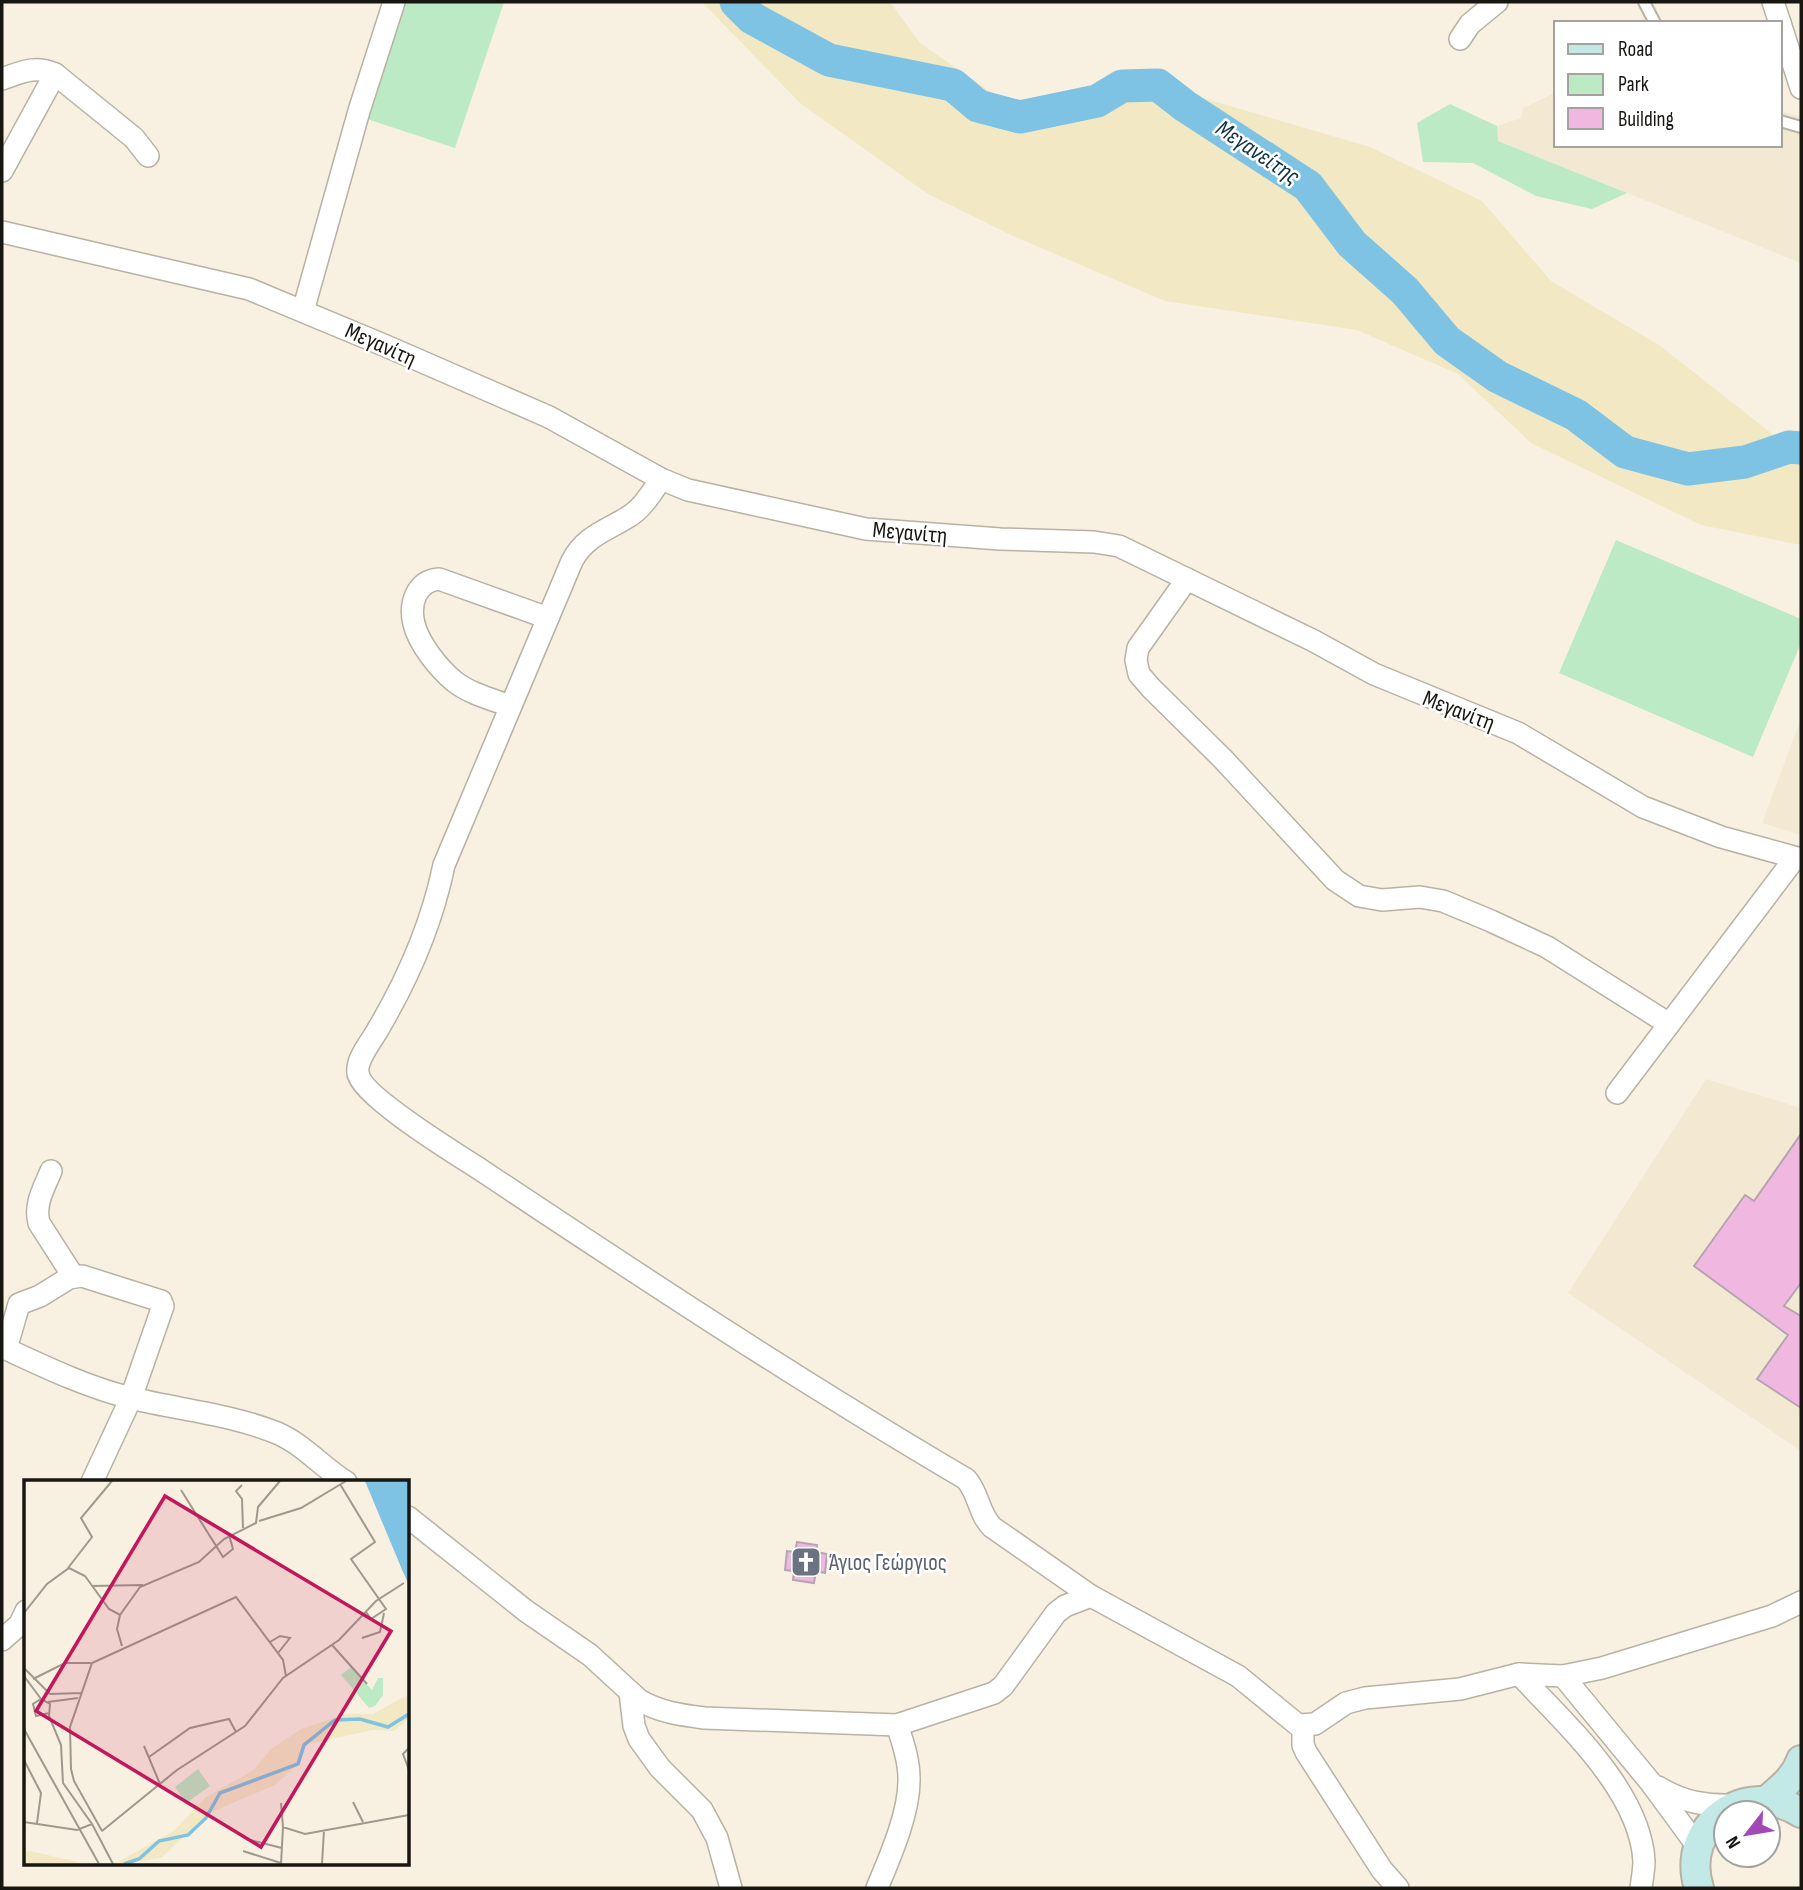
<svg xmlns="http://www.w3.org/2000/svg" width="1803" height="1890" font-family="'Sofia Sans Condensed',sans-serif">
	<rect width="100%" height="100%" fill="#f8f1e2"/>
	<g fill="#f3e9d2">
		<polygon points="1556,92 1556,145 1780,145 1780,111 1801,116 1801,263 1498,141 1497,126 1521,118 1523,108"/>
		<polygon points="1801,719 1801,835 1762,823"/>
		<polygon points="1706,1079 1801,1108 1801,1451 1568,1293"/>
	</g>
	<g fill="#bceac4">
		<polygon points="400,2 504,2 455,148 364,118"/>
		<polygon points="1450,104 1497,126 1498,141 1627,193 1592,209 1536,196 1473,163 1423,162 1417,123"/>
		<polygon points="1616,540 1801,619 1801,643 1753,757 1559,673"/>
	</g>
	<polygon fill="#f2e8c3" points="702,2 890,2 920,43 1001,99 1097,101 1158,85 1370,147 1482,201 1551,281 1659,345 1789,447 1801,448 1801,545 1701,525 1531,443 1458,374 1357,330 1165,301 1011,235 928,194 801,104"/>
	<g fill="none" stroke-linecap="round" stroke-linejoin="round">
		<polyline stroke="#7ec3e4" stroke-width="33" points="736,2 752,18 829,60 953,85 978,106 1020,117 1097,101 1122,86 1158,85 1185,106 1308,186 1352,244 1405,291 1447,341 1498,377 1576,415 1625,452 1688,469 1745,462 1789,447 1801,448"/>
	</g>
	<g fill="#f0b7e1" stroke="#b4a5b0" stroke-width="2">
		<polygon points="1801,1134 1801,1283 1784,1306 1801,1316 1801,1408 1757,1379 1788,1335 1694,1266 1745,1195 1754,1201"/>
		<polygon points="797,1542 817,1545 816,1552 827,1554 825,1573 816,1571 814,1583 793,1580 794,1571 785,1570 787,1551 795,1552"/>
	</g>
	<g fill="none" stroke-linecap="round" stroke-linejoin="round">
		<g stroke="#b8b2a4" stroke-width="14">
			<g id="lane">
				<polyline points="1644,2 1655,23"/>
				<polyline points="1780,121 1801,127"/>
			</g>
		</g>
		<g stroke="#b8b2a4" stroke-width="24">
			<g id="street">
				<polyline points="1773,2 1780,23"/>
				<polyline points="1780,23 1801,88"/>
				<polyline points="1460,39 1470,24 1497,2"/>
				<path d="M2,79c20,-7 33,-14 53,-5l79,64 14,18"/>
				<polyline points="2,171 55,74"/>
				<polyline points="2,232 249,289 386,346 549,417 661,479 688,490 866,529 1000,539 1094,542 1119,546 1314,641 1374,674 1518,733 1643,807 1721,837 1801,859"/>
				<polyline points="303,311 359,111 394,2"/>
				<path d="M661,479c-9,13 -18,29 -33,38 -22,14 -43,19 -56,44l-128,304c-12,58 -36,114 -67,166 -6,11 -21,28 -19,42 3,23 100,82 123,97 159,106 320,212 485,309 13,14 12,34 26,48l99,69 147,80 60,49 17,-1 31,-21 19,-5 95,-9 59,-15 44,2 39,-8 170,-52 29,-14"/>
				<polyline points="1187,579 1138,648 1136,660 1139,674 1151,688 1223,759 1335,880 1359,896 1382,900 1420,897 1443,901 1491,921 1547,947 1669,1024"/>
				<path d="M510,706c-19,-7 -39,-12 -55,-24 -16,-13 -36,-38 -41,-58 -5,-20 2,-43 25,-45l109,39"/>
				<polyline points="1617,1093 1795,858"/>
				<path d="M51,1171c-7,17 -17,33 -12,52l34,53"/>
				<path d="M2,1347c41,19 84,40 129,51 49,12 99,16 146,35 26,11 45,34 69,49"/>
				<polyline points="6,1349 19,1304 40,1296 69,1278 82,1276 161,1301 163,1306 131,1398 92,1482"/>
				<path d="M408,1517l118,94 64,44 49,45c20,12 42,15 65,18l193,7c6,17 12,35 12,53 1,34 -19,79 -32,110"/>
				<polyline points="2,1640 20,1624 26,1611"/>
				<path d="M1519,1674c45,49 121,116 125,187 0,9 -2,19 -3,27"/>
				<polyline points="1563,1676 1651,1783 1698,1847"/>
				<polyline points="630,1692 634,1726 639,1739 660,1768 702,1810 717,1838 731,1888"/>
				<polyline points="897,1725 994,1693 1003,1686 1056,1613 1065,1606 1091,1596"/>
				<polyline points="1303,1726 1303,1745 1306,1752 1382,1870 1398,1888"/>
				<path d="M1658,1787c26,16 49,19 79,18"/>
			</g>
		</g>
		<g stroke="#b8b2a4" stroke-width="32">
			<g id="secondary">
				<path d="M1766,1801c14,-12 29,-23 35,-41"/>
				<path d="M1699,1888c-20,-63 48,-110 102,-75"/>
			</g>
		</g>
		<use href="#lane" stroke="#fff" stroke-width="10"/>
		<use href="#street" stroke="#fff" stroke-width="21"/>
		<use href="#secondary" stroke="#c3e9e6" stroke-width="28"/>
	</g>
	<defs>
		<g id="church-square" transform="scale(1.575)"><rect x="-9" y="-9" width="18" height="18" rx="4" fill="#6b7280" stroke="#fff"/><path d="M-1.2-6h2.4v3.5h3.3v2.4h-3.3V6h-2.4V-.1h-3.3v-2.4h3.3Z" fill="#fff"/></g>
	</defs>
	<g fill-rule="evenodd">
		<use href="#church-square" x="806" y="1562"/>
	</g>
	<g text-anchor="middle" stroke-width="5" stroke-linejoin="round" paint-order="stroke">
		<g font-size="23" fill="#181610" stroke="#fff">
			<text transform="translate(381 344) rotate(24)" y="8">Μεγανίτη</text>
			<text transform="translate(910 532) rotate(5)" y="8">Μεγανίτη</text>
			<text transform="translate(1459 710) rotate(21)" y="8">Μεγανίτη</text>
		</g>
		<g font-size="23" fill="#5b616d" stroke="#fff" text-anchor="start">
			<text x="829" y="1570">Άγιος Γεώργιος</text>
		</g>
		<g font-size="24" font-style="italic" fill="#0f303e" stroke="#fff">
			<text transform="translate(1258 152) rotate(34)" y="8">Μεγανείτης</text>
		</g>
	</g>
	<g transform="translate(24 1480)">
		<rect width="385" height="385" fill="#f8f1e2"/>
		<path d="M327,187l21,23 6,-12h5v17l-8,11 -6,2 -28,-33zM174,289l12,17 -24,17 -11,-16z" fill="#bceac4"/>
		<path d="M385,214v24l-15,13 -21,-1 -66,14 -9,20 -23,21 -66,28 -48,45 -40,6 -2,-3 55,-30 32,-34 48,-27 17,-21 30,-20 46,-15h26zM6,371l48,11 2,2h-56v-12z" fill="#f2e8c3"/>
		<path d="M341,1h44v104l-6,-13z" fill="#7ec3e4"/>
		<path fill="none" stroke="#7ec3e4" stroke-width="3.5" d="M100,384l15,-5 20,-18 29,-6 18,-17 14,-25 78,-29 6,-19 31,-25 25,-1 28,8 21,-13"/>
		<path fill="none" stroke="#9e998e" stroke-width="2" d="M316,4l35,58 -24,17 35,50 -15,10 -5,-7M218,5l-6,6 6,8 1,29M157,10l42,67 10,-8 -4,-14M235,41l42,-13 45,-27M44,88l24,-31 -11,-19 31,-37M68,106l51,-1M0,133l23,-29 22,-16 16,8 24,33 11,6 20,-28 59,-25 25,-23 32,-16 2,-16 22,-26M96,135l-3,14 5,17M338,158l18,-6 4,-19M246,162l10,-6 10,2 -12,15M308,165l35,39M0,188l26,26 31,-1M0,196l17,23M9,199l32,-16h26M24,222l30,-4M25,233l-13,3 -3,-12 8,-5 9,5 -1,12 12,29 2,38 29,41M0,249l75,135M120,266l16,38M385,268l-6,6 6,16M125,277l41,-29 39,-9 7,13M0,280l17,33 -4,30M329,322l10,20M257,323l2,24M0,342l53,8 15,-6 21,40M78,351l-28,-50 -3,-12 -1,-42 22,-64 144,-66 47,63 3,16M78,351l75,-61 68,-44 38,-48 56,-38 37,-39 28,-18M226,360l32,8M219,371l38,12M257,384l2,-37 22,7 104,-19M298,384l2,-34"/>
		<path fill="#c2185b" fill-opacity="0.15" stroke="#c2185b" stroke-width="3.5" d="M141,16l226,135 -130,216 -225,-136z"/>
		<rect width="385" height="385" fill="none" stroke="#181610" stroke-width="3.5"/>
	</g>
	<rect width="1803" height="1890" fill="none" stroke="#181610" stroke-width="7"/>
	<rect x="1554" y="21" width="228" height="126" fill="#ffffff" stroke="#a3a29f" stroke-width="2"/>
	<rect x="1568" y="44" width="35" height="10" fill="#c3e9e6" stroke="#a3a29f" stroke-width="2"/>
	<text x="1618" y="56" font-size="21" fill="#181610">Road</text>
	<rect x="1568" y="74" width="35" height="21" fill="#bceac4" stroke="#a3a29f" stroke-width="2"/>
	<text x="1618" y="91" font-size="21" fill="#181610">Park</text>
	<rect x="1568" y="108" width="35" height="21" fill="#f0b7e1" stroke="#a3a29f" stroke-width="2"/>
	<text x="1618" y="126" font-size="21" fill="#181610">Building</text>
	<g transform="translate(1747 1834) rotate(239)"><circle r="33" fill="#ffffff" stroke="#a3a29f" stroke-width="2"/>
	<path d="M0-5L12 26L0 18L-12 26Z" fill="#a14ab7"/>
	<text y="-10" font-size="19" font-weight="bold" text-anchor="middle" fill="#181610">N</text>
	</g>
</svg>
